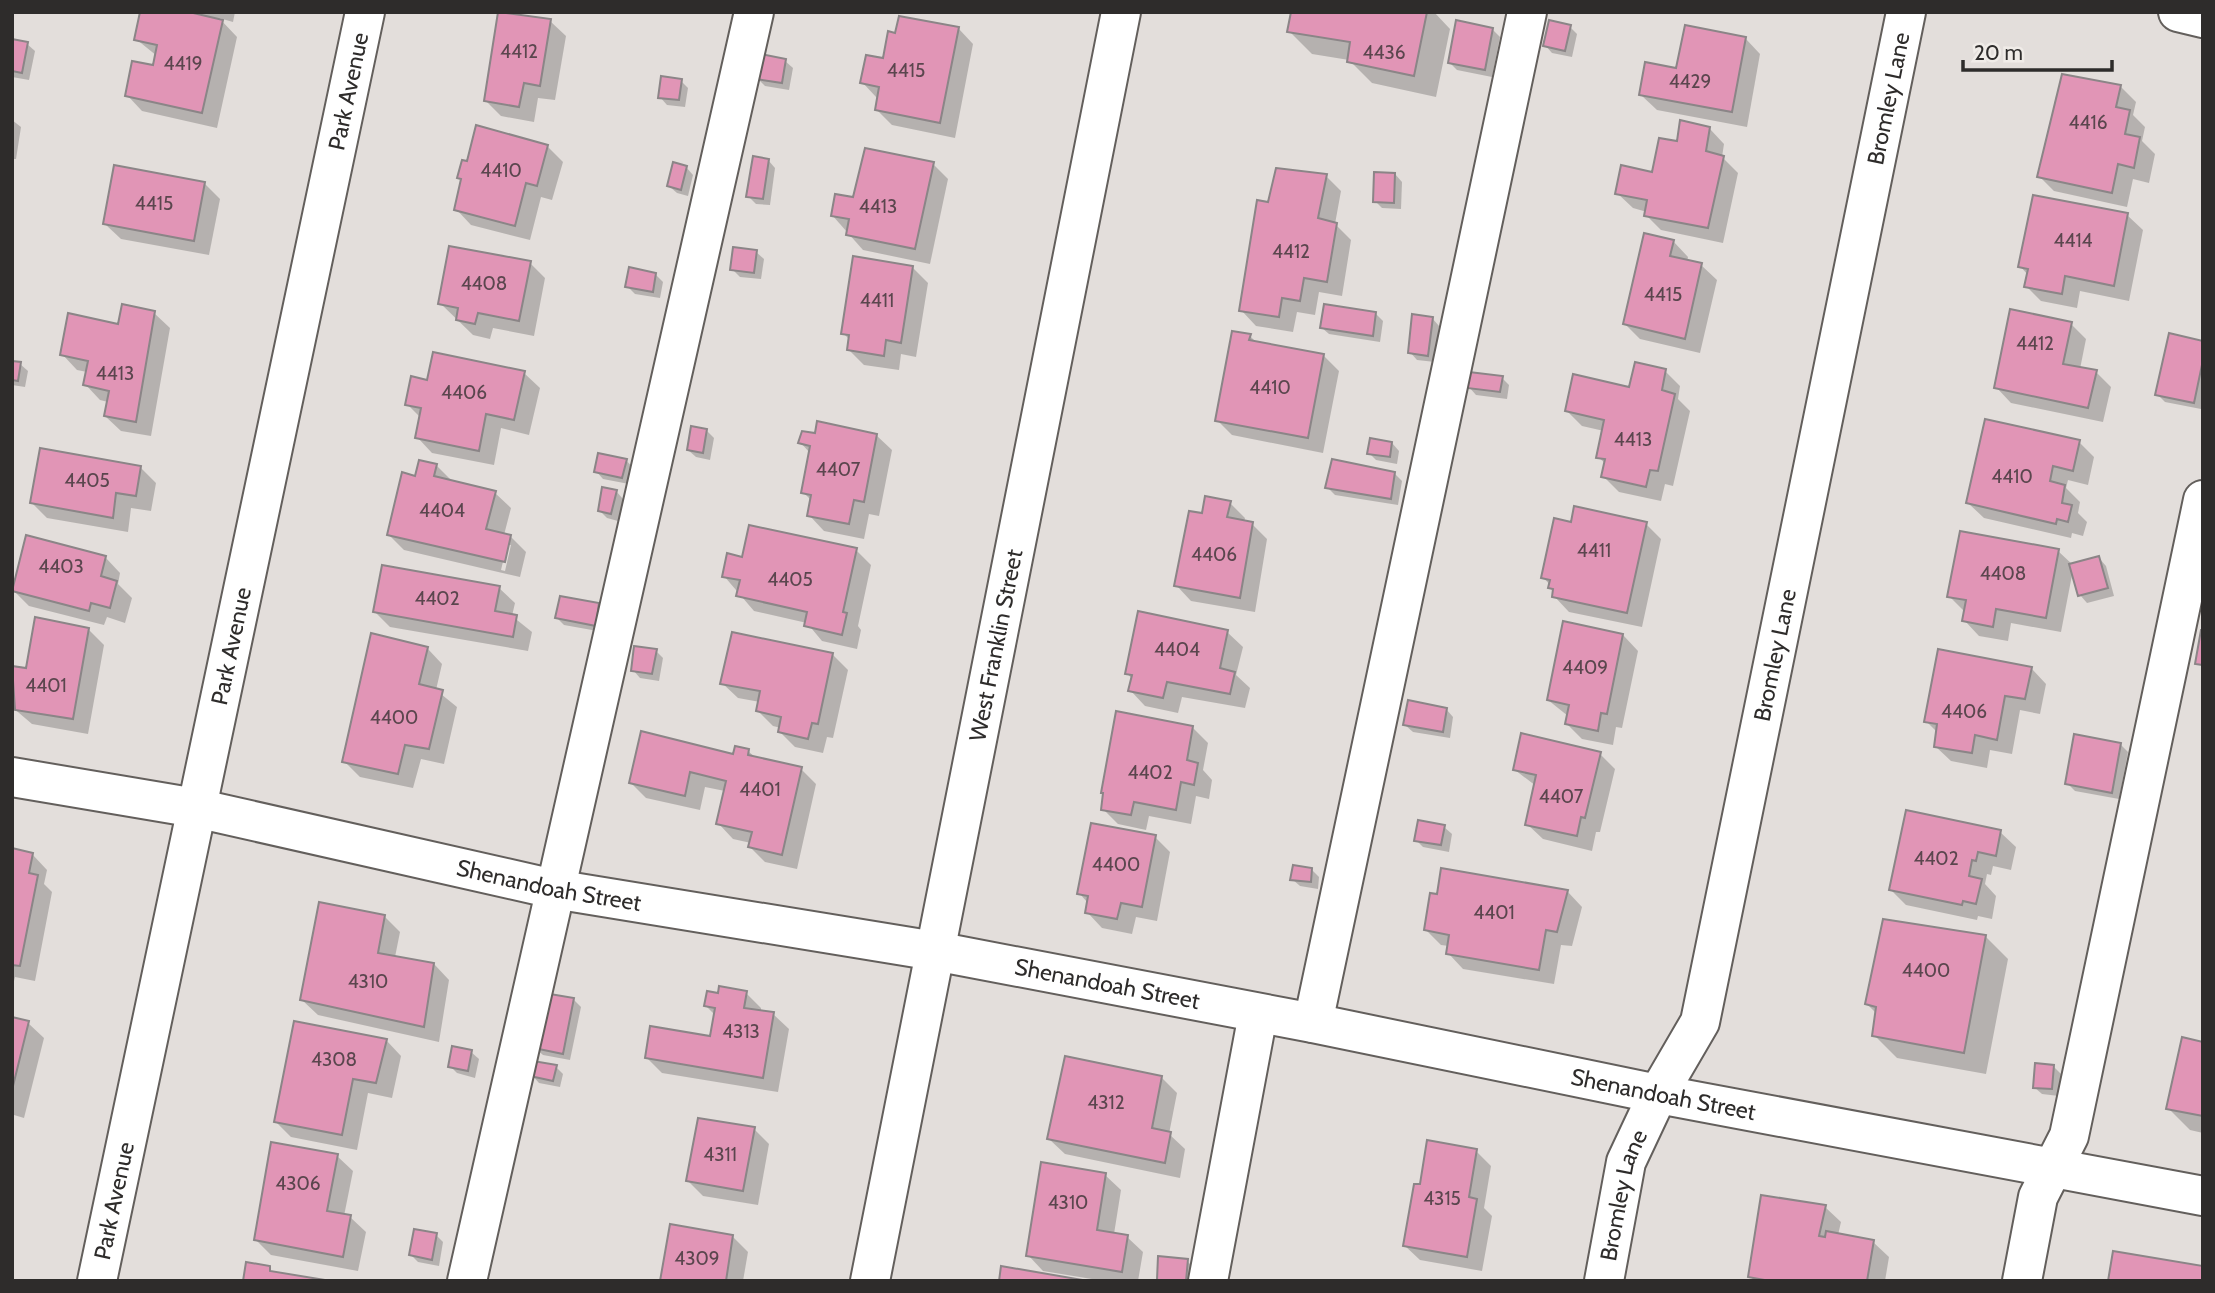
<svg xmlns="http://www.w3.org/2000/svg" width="2215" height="1293" font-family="Cabin,sans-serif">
	<rect width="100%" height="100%" fill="#e3dedb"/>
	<g fill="#0003" fill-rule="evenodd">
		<polygon points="165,12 235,12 233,22 219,18 237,37 217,128 142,111 127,95 154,67 157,56 136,39"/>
		<polygon points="1293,12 1434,12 1450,29 1436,97 1372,83 1349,60 1312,54 1289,31"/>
		<polygon points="550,21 566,36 555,100 538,98 534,122 501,116 486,101"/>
		<polygon points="1570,27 1577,34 1572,57 1552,53 1545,45"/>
		<polygon points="958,28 973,44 955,138 892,125 877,110 877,98 862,82 884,60 897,35"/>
		<polygon points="1493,30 1500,37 1492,77 1457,70 1449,62"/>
		<polygon points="1745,38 1760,54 1747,127 1657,110 1641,95 1678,70"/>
		<polygon points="12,41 27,44 35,51 29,80 12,77"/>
		<polygon points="785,61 793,68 789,90 765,86 758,79"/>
		<polygon points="681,81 688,88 685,107 667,105 660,97"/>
		<polygon points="2120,86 2136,102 2133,115 2145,127 2142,141 2155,154 2149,183 2133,179 2127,207 2054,191 2039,176 2056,96"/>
		<polygon points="12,120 21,127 16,159 12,159"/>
		<polygon points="1709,128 1724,144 1722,157 1738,173 1723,243 1661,230 1646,215 1647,212 1633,208 1617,193 1653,174 1678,143"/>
		<polygon points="547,146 563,162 552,200 541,197 530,240 471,225 456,209 464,162"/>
		<polygon points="768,160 775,168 770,205 756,204 748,196"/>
		<polygon points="933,164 948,179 930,264 863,250 832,215 855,199"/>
		<polygon points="686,167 693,175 688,196 677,193 669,186"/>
		<polygon points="1395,174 1402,182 1401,209 1382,208 1375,201"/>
		<polygon points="1326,176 1341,191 1335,224 1351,240 1342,296 1319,292 1315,315 1297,312 1293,332 1256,326 1241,310 1269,204"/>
		<polygon points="205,184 220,199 209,255 121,239 105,224"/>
		<polygon points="2127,215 2143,230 2129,301 2080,291 2077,308 2041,301 2026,286 2028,275 2020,266"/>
		<polygon points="1673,241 1688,257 1687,262 1701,265 1717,280 1700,353 1640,339 1625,324"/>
		<polygon points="756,252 764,259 761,279 740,277 732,269"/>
		<polygon points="530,263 545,278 534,336 493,328 490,339 473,335 440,303"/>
		<polygon points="912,267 928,283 916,357 901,354 899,370 864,365 849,350 850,340 843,333"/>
		<polygon points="655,274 663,282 660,298 635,294 627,286"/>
		<polygon points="154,313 170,328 151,436 121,431 105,416 108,402 100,400 85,384 87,372 77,370 62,354 119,326"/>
		<polygon points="1375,313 1383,321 1380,342 1329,334 1321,327"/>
		<polygon points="1432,318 1439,326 1435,362 1417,360 1410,352"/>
		<polygon points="2071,324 2086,339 2080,369 2096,372 2111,387 2103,422 2011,403 1996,387"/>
		<polygon points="1250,336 1257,343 1324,356 1339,371 1323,453 1232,435 1217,420"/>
		<polygon points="2203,343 2201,409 2165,402 2157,394"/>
		<polygon points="12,362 20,364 28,371 25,387 12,385"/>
		<polygon points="1665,371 1680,386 1678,399 1690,411 1673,486 1665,484 1661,501 1619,492 1603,476 1606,464 1598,457 1604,431 1582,426 1567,411 1631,389"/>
		<polygon points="524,373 540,388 529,435 501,428 494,465 432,453 417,437 421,418 407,404 428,382"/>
		<polygon points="1502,378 1509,385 1507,399 1476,395 1469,387"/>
		<polygon points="707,431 714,438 710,460 696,457 688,450"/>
		<polygon points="876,435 892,450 879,516 869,514 864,539 824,531 809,515 812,501 803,492 810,453 800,442"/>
		<polygon points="2079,442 2094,457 2088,485 2068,480 2066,488 2080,502 2078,513 2087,522 2083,536 2072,533 2071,538 1984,518 1968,503"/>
		<polygon points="1392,443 1399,451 1397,464 1376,460 1369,453"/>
		<polygon points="626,460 633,468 629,484 603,479 596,471"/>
		<path d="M436,465l16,16 43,12 16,15 -7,27 6,1 16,16 -6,25 -116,-27 -15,-15 28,-57zM507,545h4l-6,26 -4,-1z"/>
		<polygon points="141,468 156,483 151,511 131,508 128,532 47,518 32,503"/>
		<polygon points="1395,474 1402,481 1398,505 1335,495 1327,487"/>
		<polygon points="616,491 623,499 618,521 607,518 600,511"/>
		<polygon points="1230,503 1245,518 1244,522 1252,524 1267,539 1255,612 1191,601 1176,585 1203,515"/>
		<polygon points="1572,524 1646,524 1661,539 1642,627 1569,612 1554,596 1550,585 1543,577"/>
		<polygon points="856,550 871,565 858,626 861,630 857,649 822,641 807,623 754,611 724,576 744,559"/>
		<polygon points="2058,551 2073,565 2099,558 2106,566 2114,596 2087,603 2080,595 2073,570 2061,632 2011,623 2008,641 1979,636 1964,620 1964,611 1949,596"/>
		<polygon points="105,557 120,573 118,584 132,598 125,623 107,617 104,625 29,606 14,591"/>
		<polygon points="499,588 515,603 512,616 532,632 528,651 390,627 375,612"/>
		<polygon points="599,605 606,612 603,632 564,625 557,618"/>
		<polygon points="88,629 104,645 88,734 32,724 12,707 12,668 28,670"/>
		<polygon points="1227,632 1243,647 1236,675 1250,688 1245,708 1182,697 1178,713 1145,706 1130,690 1132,679 1127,673"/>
		<polygon points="1623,635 1638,651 1622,728 1616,727 1613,745 1582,739 1567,724 1568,716 1548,700"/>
		<polygon points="427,648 442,664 436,690 457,707 444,764 421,759 413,788 360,777 344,761"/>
		<polygon points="656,651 663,658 659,681 640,678 633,670"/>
		<polygon points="832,654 848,670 833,738 827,737 823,753 795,747 780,732 781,728 773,726 758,711 760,702 738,698 722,683"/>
		<polygon points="2031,668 2046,684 2040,714 2020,710 2012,754 1990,750 1987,768 1951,761 1935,746 1938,733 1926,721"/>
		<polygon points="1446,709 1453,717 1450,738 1413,732 1405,725"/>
		<polygon points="1192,727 1208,743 1203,770 1212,780 1209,799 1196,796 1191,824 1149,816 1146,830 1118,824 1103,809"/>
		<polygon points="2120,744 2128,752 2119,799 2075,791 2067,783"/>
		<polygon points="748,751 756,758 801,769 816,784 797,869 765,862 750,847 751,843 733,839 718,823 725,791 705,787 700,810 646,798 630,782"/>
		<polygon points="1600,754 1615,769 1600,832 1596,832 1592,851 1543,839 1527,824 1536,786 1515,770"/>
		<polygon points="1444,827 1452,834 1449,852 1423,847 1416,840"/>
		<polygon points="2000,832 2016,847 2011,870 1993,866 1991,875 1987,874 1985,884 1996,896 1992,919 1978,916 1977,920 1906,905 1891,890"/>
		<polygon points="1155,837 1170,852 1157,921 1136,917 1132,934 1102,928 1087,912 1088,903 1079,893"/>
		<polygon points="12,850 32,854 47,870 44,884 52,892 35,981 15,977 12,989"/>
		<polygon points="1311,869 1319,877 1318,889 1300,886 1292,879"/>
		<polygon points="1567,891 1582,907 1572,946 1561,945 1554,984 1463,969 1448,953 1449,946 1441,945 1426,930"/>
		<polygon points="384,916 400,932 395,957 434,964 449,980 439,1042 318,1015 302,1000"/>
		<polygon points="1986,937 2008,959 1986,1074 1897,1058 1874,1035 1877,1014 1867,1004"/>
		<polygon points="746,993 761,1008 761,1012 773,1014 789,1029 778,1092 662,1073 647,1058 711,1038 716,1016 706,1006"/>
		<polygon points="574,1000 581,1007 570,1060 543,1055 535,1048"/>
		<polygon points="12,1019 28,1023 44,1038 24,1118 14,1115 12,1121"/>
		<polygon points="386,1040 401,1056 392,1098 368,1093 357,1150 291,1137 276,1122"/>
		<polygon points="2203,1043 2203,1133 2190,1130 2168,1108"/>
		<polygon points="471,1052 479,1059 475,1078 457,1073 450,1066"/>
		<polygon points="2053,1066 2061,1074 2059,1096 2042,1094 2034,1087"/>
		<polygon points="556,1067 563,1074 560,1087 539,1083 532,1075"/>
		<polygon points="1161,1077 1177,1093 1169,1134 1185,1149 1180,1178 1065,1154 1049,1139"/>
		<polygon points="754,1129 769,1144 758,1205 703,1196 688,1181"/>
		<polygon points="1476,1151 1491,1166 1484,1208 1492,1216 1482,1271 1420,1260 1404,1245"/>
		<polygon points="337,1156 353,1171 344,1216 350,1217 366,1232 358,1271 271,1255 256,1240"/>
		<polygon points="1105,1175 1121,1190 1114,1234 1127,1237 1143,1252 1138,1281 1104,1281 1043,1271 1028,1255"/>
		<polygon points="1825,1207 1841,1222 1838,1235 1873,1242 1889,1257 1885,1281 1754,1281 1750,1276"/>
		<polygon points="436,1235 443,1242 439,1266 418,1262 411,1255"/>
		<polygon points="733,1237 748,1252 743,1281 662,1281"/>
		<polygon points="1187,1261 1194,1268 1193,1281 1159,1279"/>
	</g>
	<g fill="#e195b6" stroke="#8b8587" stroke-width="2">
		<polygon points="140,12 189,12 223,20 202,113 125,96 132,61 153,65 157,45 134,40"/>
		<polygon points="498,12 551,19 540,86 524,83 519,107 484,101"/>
		<polygon points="1291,12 1427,12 1414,76 1347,62 1350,42 1287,32"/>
		<polygon points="899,16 959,27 940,123 875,110 879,87 860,83 866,55 883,58 888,31 895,33"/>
		<polygon points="1456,20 1493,28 1485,70 1448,63"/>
		<polygon points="1549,20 1571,25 1565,51 1543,46"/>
		<polygon points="1685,25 1746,37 1732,112 1639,95 1645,62 1676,68"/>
		<polygon points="12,39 28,42 22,73 12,71"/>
		<polygon points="761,54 786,59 782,83 756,79"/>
		<polygon points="2062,74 2121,85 2116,107 2130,110 2125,134 2140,137 2134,168 2118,164 2112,193 2037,177"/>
		<polygon points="661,76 682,79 679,100 658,98"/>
		<polygon points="1680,120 1710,127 1706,151 1724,156 1708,228 1644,216 1647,200 1615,194 1621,165 1652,172 1659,138 1677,141"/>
		<polygon points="476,125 548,145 537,186 526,183 515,226 454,210 461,179 457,178 462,160 467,161"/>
		<polygon points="865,148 934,162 915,249 846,235 849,219 831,216 835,194 853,197"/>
		<polygon points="753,156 769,159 763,199 746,197"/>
		<polygon points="673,162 687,166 681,190 667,186"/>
		<polygon points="114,165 205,182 194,241 103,224"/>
		<polygon points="1276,168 1327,174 1318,218 1337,223 1327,282 1304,278 1300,301 1282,298 1279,317 1239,311 1257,200 1268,202"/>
		<polygon points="1374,172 1395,173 1394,203 1373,202"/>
		<polygon points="2033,195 2128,213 2114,286 2065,276 2062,294 2024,287 2028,269 2018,267"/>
		<polygon points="1644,233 1674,240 1670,256 1702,263 1685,339 1623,324"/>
		<polygon points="449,246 531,261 519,321 478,313 475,324 456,320 458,308 438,304"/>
		<polygon points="733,247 757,250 754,273 730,270"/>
		<polygon points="853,256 913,266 901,343 886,340 884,356 847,350 849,335 841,334"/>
		<polygon points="629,267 656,273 653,292 625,287"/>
		<polygon points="122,304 155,311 136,422 104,416 109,391 83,385 88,361 60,355 68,313 118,324"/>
		<polygon points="1324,304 1376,312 1373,336 1320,328"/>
		<polygon points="2010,309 2072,322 2063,364 2097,370 2088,408 1994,388"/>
		<polygon points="1412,314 1433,317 1428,356 1408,353"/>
		<polygon points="1232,331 1251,334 1249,340 1324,354 1308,438 1215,421"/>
		<polygon points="2169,333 2203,341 2203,360 2194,403 2155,395"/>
		<polygon points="433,352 525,371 514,420 486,414 479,451 415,438 421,408 405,405 411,376 427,380"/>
		<polygon points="12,361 21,362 18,381 12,380"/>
		<polygon points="1635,362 1666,369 1662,390 1675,394 1658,471 1650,470 1646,487 1601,477 1605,459 1596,458 1604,420 1565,411 1573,374 1629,387"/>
		<polygon points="1469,372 1503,376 1500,392 1467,388"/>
		<polygon points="1985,419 2080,440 2073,471 2053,466 2050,481 2065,485 2062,503 2072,505 2068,522 2057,519 2056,524 1966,503"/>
		<polygon points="817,421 877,434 864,502 854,500 849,524 807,516 811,495 801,493 810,446 798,443 802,431 815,433"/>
		<polygon points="691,426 707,429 703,453 687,450"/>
		<polygon points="1370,438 1392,442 1390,457 1367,454"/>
		<polygon points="40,448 141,466 136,496 116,493 113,518 30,503"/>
		<polygon points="598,453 627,459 622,478 594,472"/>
		<polygon points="1332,459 1395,472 1391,499 1325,488"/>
		<polygon points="419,460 437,464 434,476 496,491 486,529 511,535 505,562 387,535 402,472 415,476"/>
		<polygon points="602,487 617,490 611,514 598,511"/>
		<polygon points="1205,496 1231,501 1227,517 1253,522 1240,598 1174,586 1189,511 1202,513"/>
		<polygon points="1574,506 1647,522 1627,613 1552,597 1553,589 1548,588 1550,580 1541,578 1554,518 1571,522"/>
		<polygon points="749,525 857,548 843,612 847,613 842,635 804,626 807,612 736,596 740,580 722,577 727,553 742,557"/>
		<polygon points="1960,531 2059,549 2046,618 1996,609 1993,627 1962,621 1966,600 1947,597"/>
		<polygon points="26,535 106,556 101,576 117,581 110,608 91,603 89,611 12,591"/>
		<polygon points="2099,556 2108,588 2078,596 2069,564"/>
		<polygon points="382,565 500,586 495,611 517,615 513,637 373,612"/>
		<polygon points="560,596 599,603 596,626 555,618"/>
		<polygon points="1138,611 1228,630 1220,668 1235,672 1230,694 1167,682 1163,698 1128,691 1132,675 1125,674"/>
		<polygon points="35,617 89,628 73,719 15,710 12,666 26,668"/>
		<polygon points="1563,621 1623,634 1607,714 1601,713 1598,731 1565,724 1569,705 1547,700"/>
		<polygon points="2201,630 2203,630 2203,665 2195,664"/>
		<polygon points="732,632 833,653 818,724 812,723 808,739 778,732 781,717 756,711 760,691 720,684"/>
		<polygon points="371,633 428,647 419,684 443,690 429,749 405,745 398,774 342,762"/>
		<polygon points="634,646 657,649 652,674 631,671"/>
		<polygon points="1938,649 2032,667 2025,699 2005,696 1997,740 1975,735 1972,753 1934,747 1937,724 1924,722"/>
		<polygon points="1408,700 1447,708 1443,732 1403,725"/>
		<polygon points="1116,711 1193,726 1187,760 1198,763 1194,785 1181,782 1176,810 1134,802 1131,815 1101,810 1103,793 1101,793"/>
		<polygon points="641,731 733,754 735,746 749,749 748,755 802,767 782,855 748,847 752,832 716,824 726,781 690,772 685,796 629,783"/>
		<polygon points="1521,733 1601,752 1585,818 1581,817 1577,836 1525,825 1536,775 1513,770"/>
		<polygon points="2074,734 2121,743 2112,793 2065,784"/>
		<polygon points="1906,810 2001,830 1996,856 1978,852 1976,861 1972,860 1969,876 1982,879 1976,904 1963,901 1962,905 1889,890"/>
		<polygon points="1418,820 1445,825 1441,845 1414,841"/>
		<polygon points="1091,823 1156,835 1142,907 1121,903 1117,919 1085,913 1088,896 1077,894"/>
		<polygon points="12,848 33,853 29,873 38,875 20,966 12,965"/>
		<polygon points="1293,865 1312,868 1311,882 1290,880"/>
		<polygon points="1441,868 1568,890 1557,932 1546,930 1539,970 1446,954 1449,935 1424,930 1430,893 1437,894"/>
		<polygon points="319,902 385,915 378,953 434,963 424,1027 300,1000"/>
		<polygon points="1883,919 1986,935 1964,1053 1872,1036 1876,1007 1865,1004"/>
		<polygon points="719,986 747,991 744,1008 774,1012 763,1078 645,1058 650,1026 710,1036 715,1008 704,1006 707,991 718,993"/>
		<polygon points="544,993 574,998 563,1054 534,1048"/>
		<polygon points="12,1017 29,1021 12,1090"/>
		<polygon points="294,1021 387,1039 376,1083 353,1079 342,1135 274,1122"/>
		<polygon points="2182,1037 2203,1042 2203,1116 2166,1109"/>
		<polygon points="452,1046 472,1050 468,1071 448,1067"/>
		<polygon points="1065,1056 1162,1076 1152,1128 1171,1132 1165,1163 1047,1139"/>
		<polygon points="533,1061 557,1065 553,1081 530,1076"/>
		<polygon points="2035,1063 2054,1065 2052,1089 2033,1088"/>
		<polygon points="698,1118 755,1127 743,1191 686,1181"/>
		<polygon points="1427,1140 1477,1149 1469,1197 1477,1199 1467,1257 1403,1246 1414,1184 1420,1184"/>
		<polygon points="271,1142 338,1154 327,1211 351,1215 343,1257 254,1240"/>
		<polygon points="1041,1162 1106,1173 1097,1230 1128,1235 1122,1272 1026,1256"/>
		<polygon points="1761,1195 1826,1205 1819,1236 1825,1237 1826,1231 1874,1240 1867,1281 1770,1281 1748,1277"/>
		<polygon points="670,1224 733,1235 726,1281 660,1281"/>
		<polygon points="414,1229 437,1233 432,1260 409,1255"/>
		<polygon points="2113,1251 2203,1266 2203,1281 2108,1281"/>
		<polygon points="1158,1256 1188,1259 1186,1281 1157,1280"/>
		<polygon points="246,1262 270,1266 270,1271 331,1281 243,1281"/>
		<polygon points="1001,1266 1083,1280 1083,1281 999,1281"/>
	</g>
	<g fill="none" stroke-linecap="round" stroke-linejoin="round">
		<g stroke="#635f5c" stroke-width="42">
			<g id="minor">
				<polyline points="2178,12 2203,18"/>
				<path id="s1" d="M12,777l184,31 358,81 381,62 378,72 345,71 545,102"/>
				<polyline points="1313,1023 1527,12"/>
				<path id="s2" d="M97,1281l268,-1269"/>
				<polyline points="467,1281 754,12"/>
				<path id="s3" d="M870,1281l251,-1269"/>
				<polyline points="1208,1281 1258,1014"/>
				<path id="s4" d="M1604,1281l22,-119 32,-68 42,-72 206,-1010"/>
				<polyline points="2022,1281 2038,1197 2069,1136 2203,500"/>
			</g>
		</g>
		<use href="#minor" stroke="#fff" stroke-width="38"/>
	</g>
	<g text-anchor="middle" stroke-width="5" stroke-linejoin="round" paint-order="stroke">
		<g font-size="19" fill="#5b464e">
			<text x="519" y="58">4412</text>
			<text x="1384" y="59">4436</text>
			<text x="183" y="70">4419</text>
			<text x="906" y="77">4415</text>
			<text x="1690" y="88">4429</text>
			<text x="2088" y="129">4416</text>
			<text x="501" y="177">4410</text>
			<text x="154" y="210">4415</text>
			<text x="878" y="213">4413</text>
			<text x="2073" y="247">4414</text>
			<text x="1291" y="258">4412</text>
			<text x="484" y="290">4408</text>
			<text x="1663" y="301">4415</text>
			<text x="877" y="307">4411</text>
			<text x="2035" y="350">4412</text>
			<text x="115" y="380">4413</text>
			<text x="1270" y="394">4410</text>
			<text x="464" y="399">4406</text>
			<text x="1633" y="446">4413</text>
			<text x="838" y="476">4407</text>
			<text x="2012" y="483">4410</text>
			<text x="87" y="487">4405</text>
			<text x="442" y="517">4404</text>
			<text x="1594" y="557">4411</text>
			<text x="1214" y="561">4406</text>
			<text x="61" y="573">4403</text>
			<text x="2003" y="580">4408</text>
			<text x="790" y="586">4405</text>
			<text x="437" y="605">4402</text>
			<text x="1177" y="656">4404</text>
			<text x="1585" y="674">4409</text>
			<text x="46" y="692">4401</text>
			<text x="1964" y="718">4406</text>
			<text x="394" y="724">4400</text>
			<text x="1150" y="779">4402</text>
			<text x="760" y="796">4401</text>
			<text x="1561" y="803">4407</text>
			<text x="1936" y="865">4402</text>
			<text x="1116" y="871">4400</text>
			<text x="1494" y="919">4401</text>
			<text x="1926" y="977">4400</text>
			<text x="368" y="988">4310</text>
			<text x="741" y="1038">4313</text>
			<text x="334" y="1066">4308</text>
			<text x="1106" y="1109">4312</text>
			<text x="720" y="1161">4311</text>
			<text x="298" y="1190">4306</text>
			<text x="1442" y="1205">4315</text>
			<text x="1068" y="1209">4310</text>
			<text x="697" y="1265">4309</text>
		</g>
		<g font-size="23" fill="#2e2c2b" stroke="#f0ece8">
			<text dy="8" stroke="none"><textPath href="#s2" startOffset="1216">Park Avenue</textPath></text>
			<text dy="8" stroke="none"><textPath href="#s4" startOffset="1222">Bromley Lane</textPath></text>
			<text dy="8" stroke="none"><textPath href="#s2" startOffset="649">Park Avenue</textPath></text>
			<text dy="8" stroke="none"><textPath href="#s3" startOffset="648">West Franklin Street</textPath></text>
			<text dy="8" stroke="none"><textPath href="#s4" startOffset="654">Bromley Lane</textPath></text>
			<text dy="8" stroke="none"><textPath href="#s1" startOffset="548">Shenandoah Street</textPath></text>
			<text dy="8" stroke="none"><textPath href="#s1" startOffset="1115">Shenandoah Street</textPath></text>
			<text dy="8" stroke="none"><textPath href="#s1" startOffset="1682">Shenandoah Street</textPath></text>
			<text dy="8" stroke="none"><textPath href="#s4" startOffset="88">Bromley Lane</textPath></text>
			<text dy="8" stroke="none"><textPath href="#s2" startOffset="82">Park Avenue</textPath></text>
		</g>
	</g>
	<rect width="2215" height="1293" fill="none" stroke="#2e2c2b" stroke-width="28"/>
	<path d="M1963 60v10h149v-10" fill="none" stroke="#2e2c2b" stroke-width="3.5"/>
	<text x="1974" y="60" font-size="21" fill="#2e2c2b" stroke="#f0ece8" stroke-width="5" paint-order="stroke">20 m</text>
</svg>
